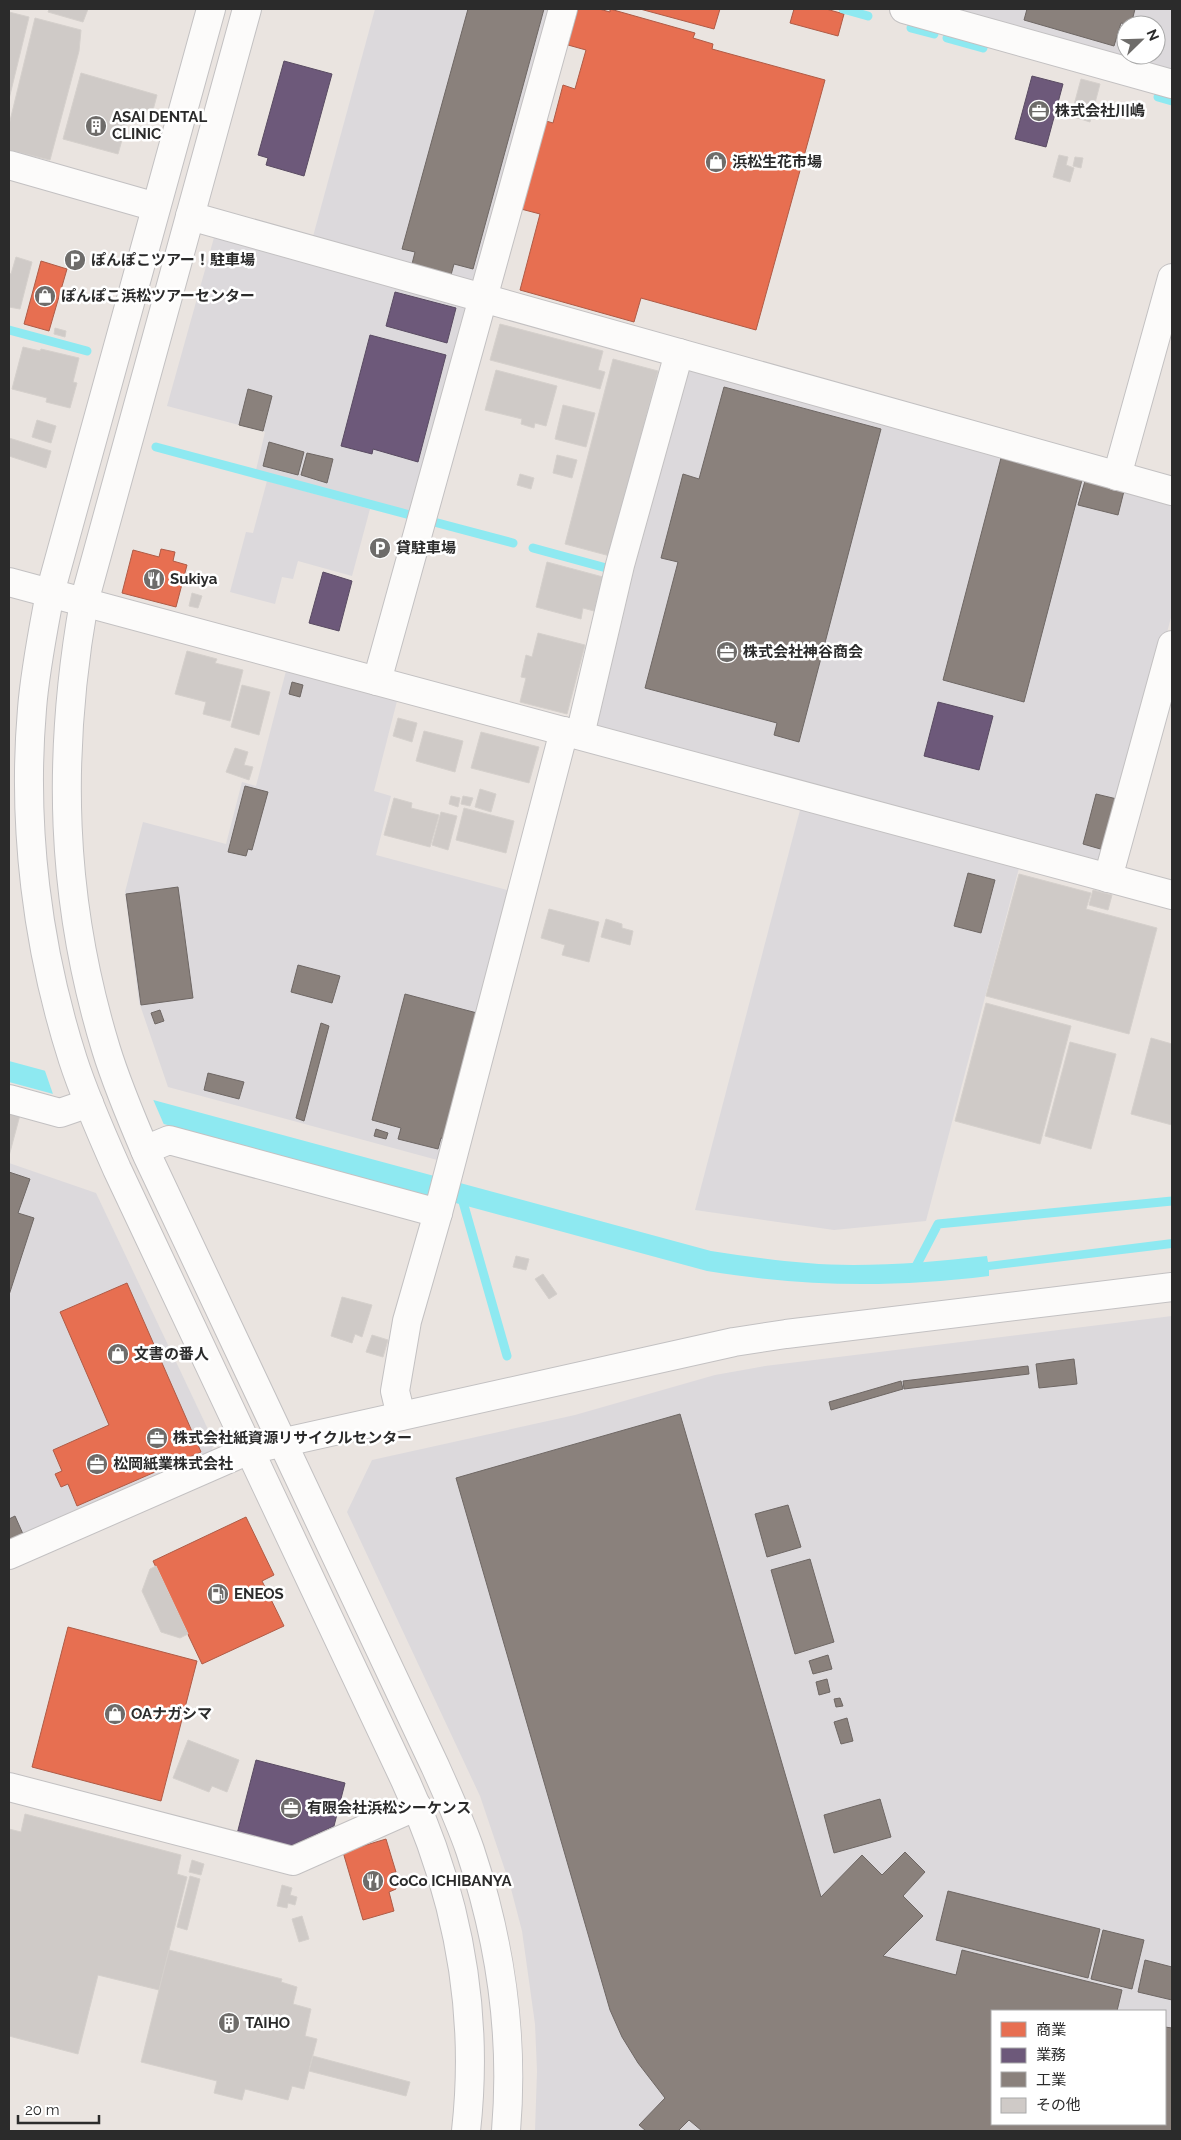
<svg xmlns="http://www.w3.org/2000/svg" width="1181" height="2140" font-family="Raleway,'Noto Sans JP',sans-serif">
	<rect width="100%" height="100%" fill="#eae4e0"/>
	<g fill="#dcd9dc" fill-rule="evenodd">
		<polygon points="375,9 550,9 475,279 468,283 312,240"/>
		<path d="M956,9h216v64l-217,-60zM1126,25h30v30h-30z"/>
		<polygon points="215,234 463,303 467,311 411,512 256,470 265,432 167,406"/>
		<polygon points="690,367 1172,502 1172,614 1106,856 1098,860 598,726 593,718 682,371"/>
		<polygon points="267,481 370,509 352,576 298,561 293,579 282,577 275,604 230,592 246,532 253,533"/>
		<polygon points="286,671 397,701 374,791 391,796 376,855 511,891 441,1161 168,1087 139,1002 125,892 143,822 226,844 242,782 256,786"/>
		<polygon points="800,810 1019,868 926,1221 834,1230 695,1210"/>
		<polygon points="9,1163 96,1193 214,1442 211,1453 9,1542"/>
		<path d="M1172,1316v815h-637l2,-60 -2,-47 -13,-93 -12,-46 -30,-89 -133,-284 25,-52 203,-45 140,-40 50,-9zM992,2011h173v113h-173z"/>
	</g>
	<path fill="#8ee9f1" d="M9,1061l702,190c47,7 94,14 142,14 45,0 89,-4 134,-9l1,6 184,-23v9l-183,22v6c-99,12 -183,11 -282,-5l-698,-189z"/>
	<polygon fill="#eae4e0" points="44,1068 152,1097 165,1127 54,1097"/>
	<g fill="#e76f51" stroke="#af5b46">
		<polygon points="578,9 599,9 610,12 610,9 695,33 693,38 713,44 712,49 825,80 756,330 641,298 634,322 520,290 540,214 521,209 546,121 553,123 563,85 575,89 586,50 568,45"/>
		<polygon points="640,9 720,9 714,29"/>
		<polygon points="794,9 826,9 844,14 838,36 790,23"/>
		<polygon points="41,261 67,269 49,331 24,324"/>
		<polygon points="161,549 175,552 173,561 187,565 176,607 122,593 133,550 159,557"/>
		<polygon points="127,1283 201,1452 77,1506 68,1484 61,1487 55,1474 62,1471 53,1450 109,1425 60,1312"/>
		<polygon points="246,1517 274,1575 262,1581 284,1626 202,1664 153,1561"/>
		<polygon points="68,1627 197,1661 161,1801 32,1767"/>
		<polygon points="386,1839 396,1872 391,1873 396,1889 389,1892 394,1911 363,1920 343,1852"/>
	</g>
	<g fill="#6d597a" stroke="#594b62">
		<polygon points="284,61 332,74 304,176 266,165 268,158 258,155"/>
		<polygon points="1032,76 1063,84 1046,147 1015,139"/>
		<polygon points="395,292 456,308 447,343 386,326"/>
		<polygon points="370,335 446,355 418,462 373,449 372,454 341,446"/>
		<polygon points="323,572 352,581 339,631 309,623"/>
		<polygon points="938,702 993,716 979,770 924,756"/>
		<polygon points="256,1760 345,1783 334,1826 288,1847 237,1834"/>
	</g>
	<g fill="#8a817c" stroke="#6e6764">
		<polygon points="468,9 544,9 473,269 454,264 451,275 412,264 415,252 402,249"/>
		<polygon points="1027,9 1135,9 1131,25 1121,23 1114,46 1024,20"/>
		<polygon points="724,387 881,429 799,742 774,735 777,723 645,688 678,562 661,558 683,474 699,479"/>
		<polygon points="248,389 272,396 263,431 239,425"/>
		<polygon points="269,442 304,452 298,475 263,466"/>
		<polygon points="307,453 333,459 327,483 301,475"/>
		<polygon points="1001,458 1082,480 1024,702 943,680"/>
		<polygon points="1085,481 1124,491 1118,515 1078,505"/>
		<polygon points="292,682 303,685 300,697 289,694"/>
		<polygon points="245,786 268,792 252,850 248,849 246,856 228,852"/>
		<polygon points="1096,794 1117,799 1104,850 1083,844"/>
		<polygon points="968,873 995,880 981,933 954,926"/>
		<polygon points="178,887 193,998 141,1005 126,894"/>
		<polygon points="298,965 340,976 332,1003 291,992"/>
		<polygon points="405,994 477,1013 445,1139 441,1138 438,1149 398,1139 401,1128 372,1120"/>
		<polygon points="160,1010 164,1021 155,1024 151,1013"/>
		<polygon points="321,1023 329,1026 304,1121 296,1118"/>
		<polygon points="208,1073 244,1082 239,1099 204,1090"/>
		<polygon points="376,1129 388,1133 386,1139 374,1136"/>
		<polygon points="9,1172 30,1179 18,1213 34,1218 9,1295"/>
		<polygon points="1074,1359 1077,1384 1039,1388 1036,1364"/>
		<polygon points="1028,1366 1029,1374 904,1389 903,1381"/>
		<polygon points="901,1381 903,1389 831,1410 829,1402"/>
		<polygon points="680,1414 821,1897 862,1855 882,1875 905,1852 925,1872 903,1896 923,1916 883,1956 956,1975 962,1950 1122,1990 1117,2011 992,2011 992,2124 1165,2124 1165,2027 1172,2028 1172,2131 702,2131 689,2120 678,2131 646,2131 639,2125 665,2098 638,2063 622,2037 610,2010 456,1478"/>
		<polygon points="788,1505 801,1547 767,1557 755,1514"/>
		<polygon points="15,1516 23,1534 9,1540 9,1519"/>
		<polygon points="810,1559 834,1642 795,1654 771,1570"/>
		<polygon points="828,1655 832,1669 813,1674 809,1661"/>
		<polygon points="827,1679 830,1692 819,1695 816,1682"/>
		<polygon points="840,1698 843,1706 836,1707 834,1699"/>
		<polygon points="847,1718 853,1741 841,1744 834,1722"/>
		<polygon points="880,1799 891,1837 834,1853 824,1815"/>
		<polygon points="948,1891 1100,1929 1088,1978 936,1940"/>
		<polygon points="1103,1930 1144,1940 1132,1989 1091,1979"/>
		<polygon points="1145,1960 1172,1967 1172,2000 1138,1992"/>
	</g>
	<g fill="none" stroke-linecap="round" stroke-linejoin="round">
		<g stroke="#8ee9f1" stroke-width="9">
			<polyline points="843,9 868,16"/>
			<polyline points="911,28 934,34"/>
			<polyline points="947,38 983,48"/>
			<polyline points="1158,97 1172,101"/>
			<polyline points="9,330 87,351"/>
			<polyline points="156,447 410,515"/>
			<polyline points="434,522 513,543"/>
			<polyline points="533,548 610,569 608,576"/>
			<polyline points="461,1195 507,1356"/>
			<polyline points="913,1272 938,1224 1172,1201"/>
		</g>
	</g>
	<g fill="#cfcac7" stroke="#d5d0cc">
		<polygon points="49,9 88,9 83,22 48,12"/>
		<polygon points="9,12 29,17 9,99"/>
		<polygon points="35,18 81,30 79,51 50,160 9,150 9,125"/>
		<polygon points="81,73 157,95 152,114 131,108 118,154 63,139"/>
		<polygon points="1081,79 1100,84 1090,122 1071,116"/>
		<polygon points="1059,155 1068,157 1066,165 1074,168 1070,182 1053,177"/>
		<polygon points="1075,157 1083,158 1081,168 1073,166"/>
		<polygon points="16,257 32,262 20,309 9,307 9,273 11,274"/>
		<polygon points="500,324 603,351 598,370 605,372 600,389 490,360"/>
		<polygon points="55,328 66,331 65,337 54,334"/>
		<polygon points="23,347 40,351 41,349 79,358 73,382 77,383 70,408 46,402 47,398 12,389"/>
		<polygon points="613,359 658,371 610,556 565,544"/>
		<polygon points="496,370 557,386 546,426 535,423 534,428 521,424 522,419 485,410"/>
		<polygon points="563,405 595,413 586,447 555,439"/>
		<polygon points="37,420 56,426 51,443 32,437"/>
		<polygon points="9,438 51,451 46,468 9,456"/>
		<polygon points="557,455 577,460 572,478 553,473"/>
		<polygon points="520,474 534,478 531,489 517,485"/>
		<polygon points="547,562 603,577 594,611 583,608 581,619 536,607"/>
		<polygon points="198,579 204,580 202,587 196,586"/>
		<polygon points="192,593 202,596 198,608 189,606"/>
		<polygon points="538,633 585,645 567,714 520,702 526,678 521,677 526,655 532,657"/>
		<polygon points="187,651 217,659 215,663 243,670 230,721 203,714 206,702 175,694"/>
		<polygon points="242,685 270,692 259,735 231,727"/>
		<polygon points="398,718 417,723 412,742 393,736"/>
		<polygon points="424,731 463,741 455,772 416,761"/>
		<polygon points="481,732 539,747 529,783 471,768"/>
		<polygon points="235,748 248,752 244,765 253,767 249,780 226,772"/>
		<polygon points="480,789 496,794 491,812 475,807"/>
		<polygon points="451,796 460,798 458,807 449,804"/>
		<polygon points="463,796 473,798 470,806 461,804"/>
		<polygon points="394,798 412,803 411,808 439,815 430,847 384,835"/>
		<polygon points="464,808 514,821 506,853 456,840"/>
		<polygon points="441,812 457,816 448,850 432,845"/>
		<polygon points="1019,874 1091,893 1086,909 1157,928 1129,1034 986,996"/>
		<polygon points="1093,890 1112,895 1108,910 1089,905"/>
		<polygon points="549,909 599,922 589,962 562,955 565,945 541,938"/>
		<polygon points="606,919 622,924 622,928 633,931 630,945 601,937"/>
		<polygon points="986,1003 1071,1026 1040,1144 955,1121"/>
		<polygon points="1151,1038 1172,1044 1172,1125 1131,1114"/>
		<polygon points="1070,1042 1116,1054 1091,1149 1045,1136"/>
		<polygon points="9,1112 20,1115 9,1156"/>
		<polygon points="516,1256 529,1259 526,1270 513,1267"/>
		<polygon points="543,1274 557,1294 549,1299 535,1279"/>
		<polygon points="342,1297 372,1305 362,1337 355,1334 352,1343 331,1336"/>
		<polygon points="372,1335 388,1340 383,1357 366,1352"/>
		<polygon points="156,1566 188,1634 180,1638 161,1632 142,1591 150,1569"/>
		<polygon points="188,1740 239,1760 227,1792 212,1786 209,1792 173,1778"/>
		<polygon points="25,1814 181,1855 177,1874 187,1877 159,1990 98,1975 78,2054 9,2036 9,1829 21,1832"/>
		<polygon points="192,1860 204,1864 201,1875 189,1872"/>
		<polygon points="190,1876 200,1879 187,1930 177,1927"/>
		<polygon points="282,1885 292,1888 290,1895 297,1897 295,1905 288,1903 287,1908 277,1906"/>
		<polygon points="302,1916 309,1939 299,1942 292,1919"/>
		<polygon points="169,1950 282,1979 281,1982 297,1987 293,2004 311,2009 305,2036 317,2039 304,2089 292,2086 288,2100 245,2089 242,2100 214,2093 217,2081 141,2062"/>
		<polygon points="313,2056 410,2082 406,2096 309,2071"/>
	</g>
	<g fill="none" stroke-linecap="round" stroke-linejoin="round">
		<g stroke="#c3c1c2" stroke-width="30">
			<g id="minor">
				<path d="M211,9l-161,584c-7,38 -15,77 -18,116 -10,117 5,239 41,351 12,37 28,73 44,109l288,611c52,112 75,227 61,351"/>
				<path d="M247,9l-163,593c-27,153 -24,297 22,447 11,36 26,71 41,106l288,611c12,27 25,55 35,84 30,90 44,187 36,281"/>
				<polyline points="904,9 1172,84"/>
				<polyline points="9,165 156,207"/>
				<polyline points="190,216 1172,491"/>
				<polyline points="1117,476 1172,278"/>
				<polyline points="9,582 1172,895"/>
				<polyline points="377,681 563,9"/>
				<polyline points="580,735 620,565 679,353"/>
				<polyline points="1108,878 1172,645"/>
				<polyline points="9,1099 60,1113 89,1103"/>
				<polyline points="145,1150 169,1140 438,1213"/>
				<polyline points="401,1416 395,1391 407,1321 438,1213 564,731"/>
				<polyline points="9,1555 249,1450 734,1342 786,1334 1172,1287"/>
				<polyline points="9,1787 293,1861 417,1806"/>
			</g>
		</g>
		<use href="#minor" stroke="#fcfbfa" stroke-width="28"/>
	</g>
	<defs>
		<g id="office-disc" transform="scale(1.125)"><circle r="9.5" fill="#6e6c6a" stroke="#fff"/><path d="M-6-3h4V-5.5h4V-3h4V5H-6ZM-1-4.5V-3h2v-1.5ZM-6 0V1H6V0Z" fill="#fff"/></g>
		<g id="building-disc" transform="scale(1.125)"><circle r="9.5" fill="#6e6c6a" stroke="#fff"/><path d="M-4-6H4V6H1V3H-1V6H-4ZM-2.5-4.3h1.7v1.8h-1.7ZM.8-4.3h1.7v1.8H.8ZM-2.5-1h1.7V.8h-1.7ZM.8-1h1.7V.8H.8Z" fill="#fff"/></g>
		<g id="shop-disc" transform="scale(1.125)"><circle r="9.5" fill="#6e6c6a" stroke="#fff"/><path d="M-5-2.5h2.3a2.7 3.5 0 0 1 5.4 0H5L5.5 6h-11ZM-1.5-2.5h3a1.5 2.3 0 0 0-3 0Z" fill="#fff"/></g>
		<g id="parking-disc" transform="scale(1.125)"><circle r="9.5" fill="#6e6c6a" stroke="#fff"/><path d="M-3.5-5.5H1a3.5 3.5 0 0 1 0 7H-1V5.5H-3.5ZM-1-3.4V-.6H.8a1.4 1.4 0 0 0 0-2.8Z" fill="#fff"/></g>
		<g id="restaurant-disc" transform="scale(1.125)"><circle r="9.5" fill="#6e6c6a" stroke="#fff"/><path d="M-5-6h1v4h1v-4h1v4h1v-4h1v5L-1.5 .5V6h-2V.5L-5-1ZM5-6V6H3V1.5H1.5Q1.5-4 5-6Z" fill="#fff"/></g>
		<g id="fuel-disc" transform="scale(1.125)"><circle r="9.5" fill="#6e6c6a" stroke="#fff"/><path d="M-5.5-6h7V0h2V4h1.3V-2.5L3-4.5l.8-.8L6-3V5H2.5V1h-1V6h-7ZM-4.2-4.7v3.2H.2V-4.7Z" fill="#fff"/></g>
	</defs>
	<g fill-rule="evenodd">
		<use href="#office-disc" x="1039" y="111"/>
		<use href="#building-disc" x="96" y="126"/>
		<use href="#shop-disc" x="716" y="162"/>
		<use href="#parking-disc" x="75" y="260"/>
		<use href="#shop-disc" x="45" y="296"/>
		<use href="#parking-disc" x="380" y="548"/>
		<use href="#restaurant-disc" x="154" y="579"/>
		<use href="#office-disc" x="727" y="652"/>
		<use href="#shop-disc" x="118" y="1354"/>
		<use href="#office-disc" x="157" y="1438"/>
		<use href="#office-disc" x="97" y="1464"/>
		<use href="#fuel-disc" x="218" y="1594"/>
		<use href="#shop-disc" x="115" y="1714"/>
		<use href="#office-disc" x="291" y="1808"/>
		<use href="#restaurant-disc" x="373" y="1881"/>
		<use href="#building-disc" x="229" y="2023"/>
	</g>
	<g text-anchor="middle" stroke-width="5" stroke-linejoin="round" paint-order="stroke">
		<g font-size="15" font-weight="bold" fill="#2b2b2b" stroke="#fff" text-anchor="start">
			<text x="1055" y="116">株式会社川嶋</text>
			<text x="112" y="122">ASAI DENTAL<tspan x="112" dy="17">CLINIC</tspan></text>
			<text x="732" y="167">浜松生花市場</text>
			<text x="91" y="265">ぽんぽこツアー！駐車場</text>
			<text x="61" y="301">ぽんぽこ浜松ツアーセンター</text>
			<text x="396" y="553">貸駐車場</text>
			<text x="170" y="584">Sukiya</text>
			<text x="743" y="657">株式会社神谷商会</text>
			<text x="134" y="1359">文書の番人</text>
			<text x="173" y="1443">株式会社紙資源リサイクルセンター</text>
			<text x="113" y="1469">松岡紙業株式会社</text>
			<text x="234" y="1599">ENEOS</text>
			<text x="131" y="1719">OAナガシマ</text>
			<text x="307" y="1813">有限会社浜松シーケンス</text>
			<text x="389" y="1886">CoCo ICHIBANYA</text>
			<text x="245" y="2028">TAIHO</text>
		</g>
	</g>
	<rect width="1181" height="2140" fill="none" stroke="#2b2b2b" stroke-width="20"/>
	<rect x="991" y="2010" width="175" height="115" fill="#ffffff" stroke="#aaaaaa"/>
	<rect x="1001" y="2022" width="25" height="15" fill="#e76f51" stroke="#aaaaaa"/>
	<text x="1036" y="2035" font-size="15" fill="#2b2b2b">商業</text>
	<rect x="1001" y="2048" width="25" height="15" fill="#6d597a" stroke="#aaaaaa"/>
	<text x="1036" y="2060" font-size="15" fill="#2b2b2b">業務</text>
	<rect x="1001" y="2072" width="25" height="15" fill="#8a817c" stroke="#aaaaaa"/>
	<text x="1036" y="2085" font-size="15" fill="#2b2b2b">工業</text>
	<rect x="1001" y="2098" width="25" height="15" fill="#cfcac7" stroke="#aaaaaa"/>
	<text x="1036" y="2110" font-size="15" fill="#2b2b2b">その他</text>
	<g transform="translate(1141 40) rotate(67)"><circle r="24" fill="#ffffff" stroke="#aaaaaa"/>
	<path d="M0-4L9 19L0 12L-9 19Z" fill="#6e6c6a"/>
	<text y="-8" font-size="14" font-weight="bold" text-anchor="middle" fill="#2b2b2b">N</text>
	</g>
	<path d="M18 2115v8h81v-8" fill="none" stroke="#2b2b2b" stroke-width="2.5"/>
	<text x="25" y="2115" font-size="15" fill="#2b2b2b" stroke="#ffffff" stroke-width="4" paint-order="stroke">20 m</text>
</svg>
